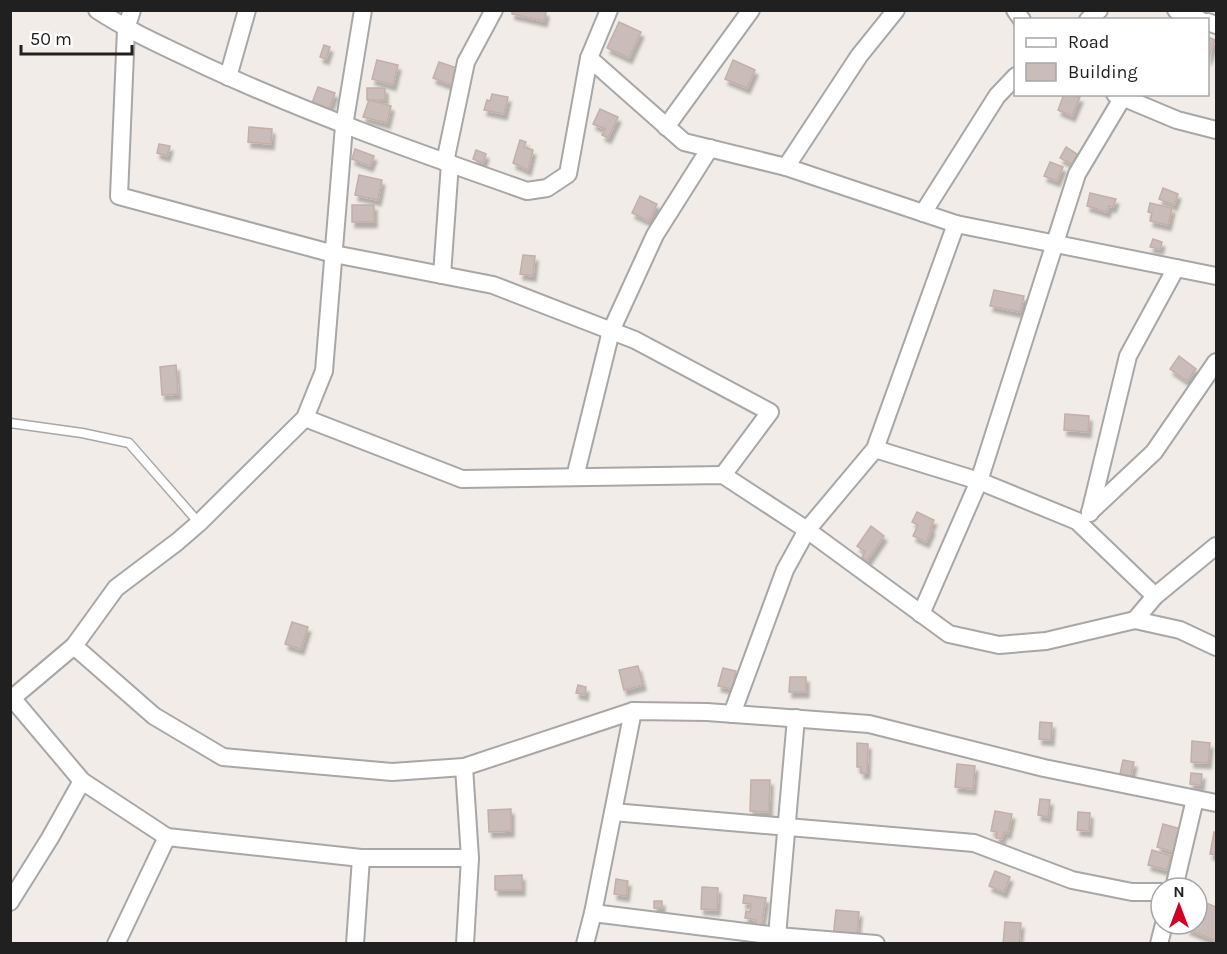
<svg xmlns="http://www.w3.org/2000/svg" width="1227" height="954" font-family="Karla,sans-serif">
	<defs>
		<filter id="shadow"><feDropShadow dx="3" dy="5.5" stdDeviation="1.5" flood-color="#0004"/></filter>
	</defs>
	<rect width="100%" height="100%" fill="#f1ece7"/>
	<g fill="#cabdb9" stroke="#c4afa8" stroke-width="1.5" filter="url(#shadow)">
		<polygon points="512,10 543,10 546,12 544,21 512,14"/>
		<polygon points="619,22 641,32 629,58 607,48"/>
		<polygon points="1208,37 1215,40 1208,60"/>
		<polygon points="324,45 330,47 326,59 320,57"/>
		<polygon points="377,60 398,65 393,85 372,79"/>
		<polygon points="733,60 755,70 747,88 725,79"/>
		<polygon points="439,62 457,68 451,85 433,78"/>
		<polygon points="318,87 335,93 329,109 312,103"/>
		<rect x="367" y="88" width="18" height="12"/>
		<polygon points="492,94 508,97 504,114 484,110 487,100 490,101"/>
		<polygon points="1064,94 1080,97 1072,116 1058,110"/>
		<polygon points="369,100 391,106 387,123 363,117"/>
		<polygon points="600,109 618,117 608,138 602,135 605,129 593,124"/>
		<polygon points="249,127 272,129 271,144 248,142"/>
		<polygon points="520,140 526,142 524,147 533,150 528,170 513,163"/>
		<polygon points="159,144 170,146 167,156 157,153"/>
		<polygon points="1066,147 1077,154 1072,164 1060,158"/>
		<polygon points="355,149 374,156 370,166 352,159"/>
		<polygon points="476,150 486,154 483,163 473,159"/>
		<polygon points="1050,162 1063,167 1057,181 1044,176"/>
		<polygon points="359,175 382,180 378,200 355,195"/>
		<polygon points="1163,188 1178,194 1174,205 1159,199"/>
		<polygon points="1090,193 1116,199 1113,207 1109,206 1107,212 1087,206"/>
		<polygon points="640,196 657,204 649,221 632,213"/>
		<polygon points="1150,203 1172,208 1168,225 1150,221 1152,213 1148,212"/>
		<rect x="352" y="205" width="22" height="17"/>
		<polygon points="1153,239 1162,242 1160,249 1150,247"/>
		<polygon points="523,255 535,256 533,276 520,274"/>
		<polygon points="994,290 1024,296 1020,312 990,306"/>
		<polygon points="1179,356 1196,369 1187,381 1170,369"/>
		<polygon points="176,365 178,394 162,395 160,367"/>
		<polygon points="1065,414 1089,416 1088,432 1064,430"/>
		<polygon points="917,512 934,520 930,528 932,529 926,542 913,536 918,525 912,522"/>
		<polygon points="871,526 884,536 867,561 862,557 865,552 857,546"/>
		<polygon points="292,622 308,627 301,649 285,644"/>
		<polygon points="638,666 643,685 624,690 619,670"/>
		<polygon points="723,668 736,671 732,689 718,686"/>
		<polygon points="790,677 806,677 806,692 789,692"/>
		<polygon points="578,685 586,687 585,695 576,693"/>
		<polygon points="1040,722 1052,723 1051,740 1039,739"/>
		<polygon points="1192,741 1210,743 1208,763 1191,762"/>
		<polygon points="857,743 868,744 867,773 861,773 861,767 857,767"/>
		<polygon points="1123,760 1134,762 1131,776 1120,774"/>
		<polygon points="957,764 975,766 973,789 955,787"/>
		<polygon points="1191,773 1202,774 1201,785 1190,784"/>
		<polygon points="751,780 770,780 769,812 750,811"/>
		<polygon points="1040,799 1050,800 1048,817 1038,815"/>
		<polygon points="511,809 511,831 489,832 488,810"/>
		<polygon points="995,811 1012,814 1008,833 1004,832 1002,839 996,838 997,832 991,831"/>
		<polygon points="1078,812 1090,813 1089,831 1077,830"/>
		<polygon points="1163,824 1181,829 1174,852 1157,847"/>
		<polygon points="1214,832 1216,832 1216,855 1210,854"/>
		<polygon points="1152,850 1171,856 1167,870 1148,865"/>
		<polygon points="995,871 1010,877 1004,892 989,886"/>
		<polygon points="522,875 522,890 495,890 495,876"/>
		<polygon points="616,879 628,881 626,896 614,894"/>
		<polygon points="702,887 718,888 717,910 701,909"/>
		<polygon points="744,895 766,898 761,927 755,926 756,920 745,918 746,911 750,912 751,904 743,903"/>
		<rect x="654" y="901" width="8" height="7"/>
		<polygon points="1204,902 1216,907 1216,941 1187,929 1190,924 1197,924 1197,911 1200,912"/>
		<polygon points="836,910 859,912 857,935 833,938"/>
		<polygon points="1005,922 1021,923 1019,944 1003,944"/>
	</g>
	<g fill="none" stroke-linecap="round" stroke-linejoin="round">
		<g stroke="#a7a7a7" stroke-width="11">
			<polyline id="lane" points="10,423 82,433 129,443 199,523"/>
		</g>
		<g stroke="#a7a7a7" stroke-width="20">
			<g id="street">
				<path d="M97,10c35,23 73,39 110,57 104,48 212,86 320,124l20,-3 21,-14 21,-116 20,-48"/>
				<polyline points="132,10 126,29 119,196 334,254 493,285 635,340 770,412 723,475"/>
				<polyline points="1015,10 1022,20"/>
				<polyline points="1176,10 1200,20"/>
				<polyline points="1088,20 1099,10"/>
				<polyline points="1208,22 1216,25"/>
				<polyline points="589,58 684,142 786,167 956,224 1216,276"/>
				<polyline points="228,77 247,10"/>
				<polyline points="1115,94 1177,120 1216,130"/>
				<polyline points="666,127 751,10"/>
				<polyline points="445,162 466,62 494,10"/>
				<polyline points="786,167 859,56 896,10"/>
				<polyline points="923,213 997,96 1016,76"/>
				<polyline points="442,275 450,163"/>
				<polyline points="305,418 462,479 723,475 807,530 949,634 999,645 1046,641 1135,620 1180,630 1216,647"/>
				<polyline points="875,449 979,481 1077,521 1155,596"/>
				<polyline points="575,477 611,331 655,235 710,148"/>
				<polyline points="1090,512 1154,452 1216,362"/>
				<polyline points="1090,513 1128,356 1176,268"/>
				<polyline points="921,614 979,481 1077,174 1123,97"/>
				<polyline points="1135,620 1155,596 1216,546"/>
				<polyline points="74,646 154,716 223,757 392,772 464,767 633,711 707,712 869,724 1044,768 1216,803"/>
				<polyline points="12,698 82,781 167,837 361,858 470,858"/>
				<polyline points="10,700 74,646 116,588 177,542 199,523 305,418 324,371 344,126 363,10"/>
				<polyline points="732,714 785,570 807,530 875,449 956,224"/>
				<polyline points="464,767 470,858 465,944"/>
				<polyline points="613,812 974,843 1072,880 1132,892 1161,892"/>
				<polyline points="1174,888 1195,799"/>
				<polyline points="10,902 50,838 82,781"/>
				<polyline points="593,913 777,936 876,944"/>
				<polyline points="777,936 796,718"/>
				<polyline points="116,944 167,837"/>
				<polyline points="355,944 361,858"/>
				<polyline points="585,944 593,913 633,711"/>
				<polyline points="1159,944 1164,924"/>
			</g>
		</g>
		<use href="#lane" stroke="#fff" stroke-width="8"/>
		<use href="#street" stroke="#fff" stroke-width="16"/>
	</g>
	<rect width="1227" height="954" fill="none" stroke="#202020" stroke-width="24"/>
	<rect x="1014" y="18" width="195" height="78" fill="#ffffff" stroke="#a6a6a6" stroke-width="1.5"/>
	<rect x="1026" y="38" width="30" height="9" fill="#ffffff" stroke="#a6a6a6" stroke-width="1.5"/>
	<text x="1068" y="48" font-size="18" fill="#202020">Road</text>
	<rect x="1026" y="63" width="30" height="18" fill="#cabdb9" stroke="#a6a6a6" stroke-width="1.5"/>
	<text x="1068" y="78" font-size="18" fill="#202020">Building</text>
	<g transform="translate(1179 906)"><circle r="28" fill="#ffffff" stroke="#a6a6a6" stroke-width="1.5"/>
	<path d="M0-4.5L10 22L0 15L-10 22Z" fill="#d10024"/>
	<text y="-9" font-size="16" font-weight="bold" text-anchor="middle" fill="#202020">N</text>
	</g>
	<path d="M21 45v9h111v-9" fill="none" stroke="#202020" stroke-width="3"/>
	<text x="30" y="45" font-size="18" fill="#202020" stroke="#ffffff" stroke-width="4.5" paint-order="stroke">50 m</text>
</svg>
